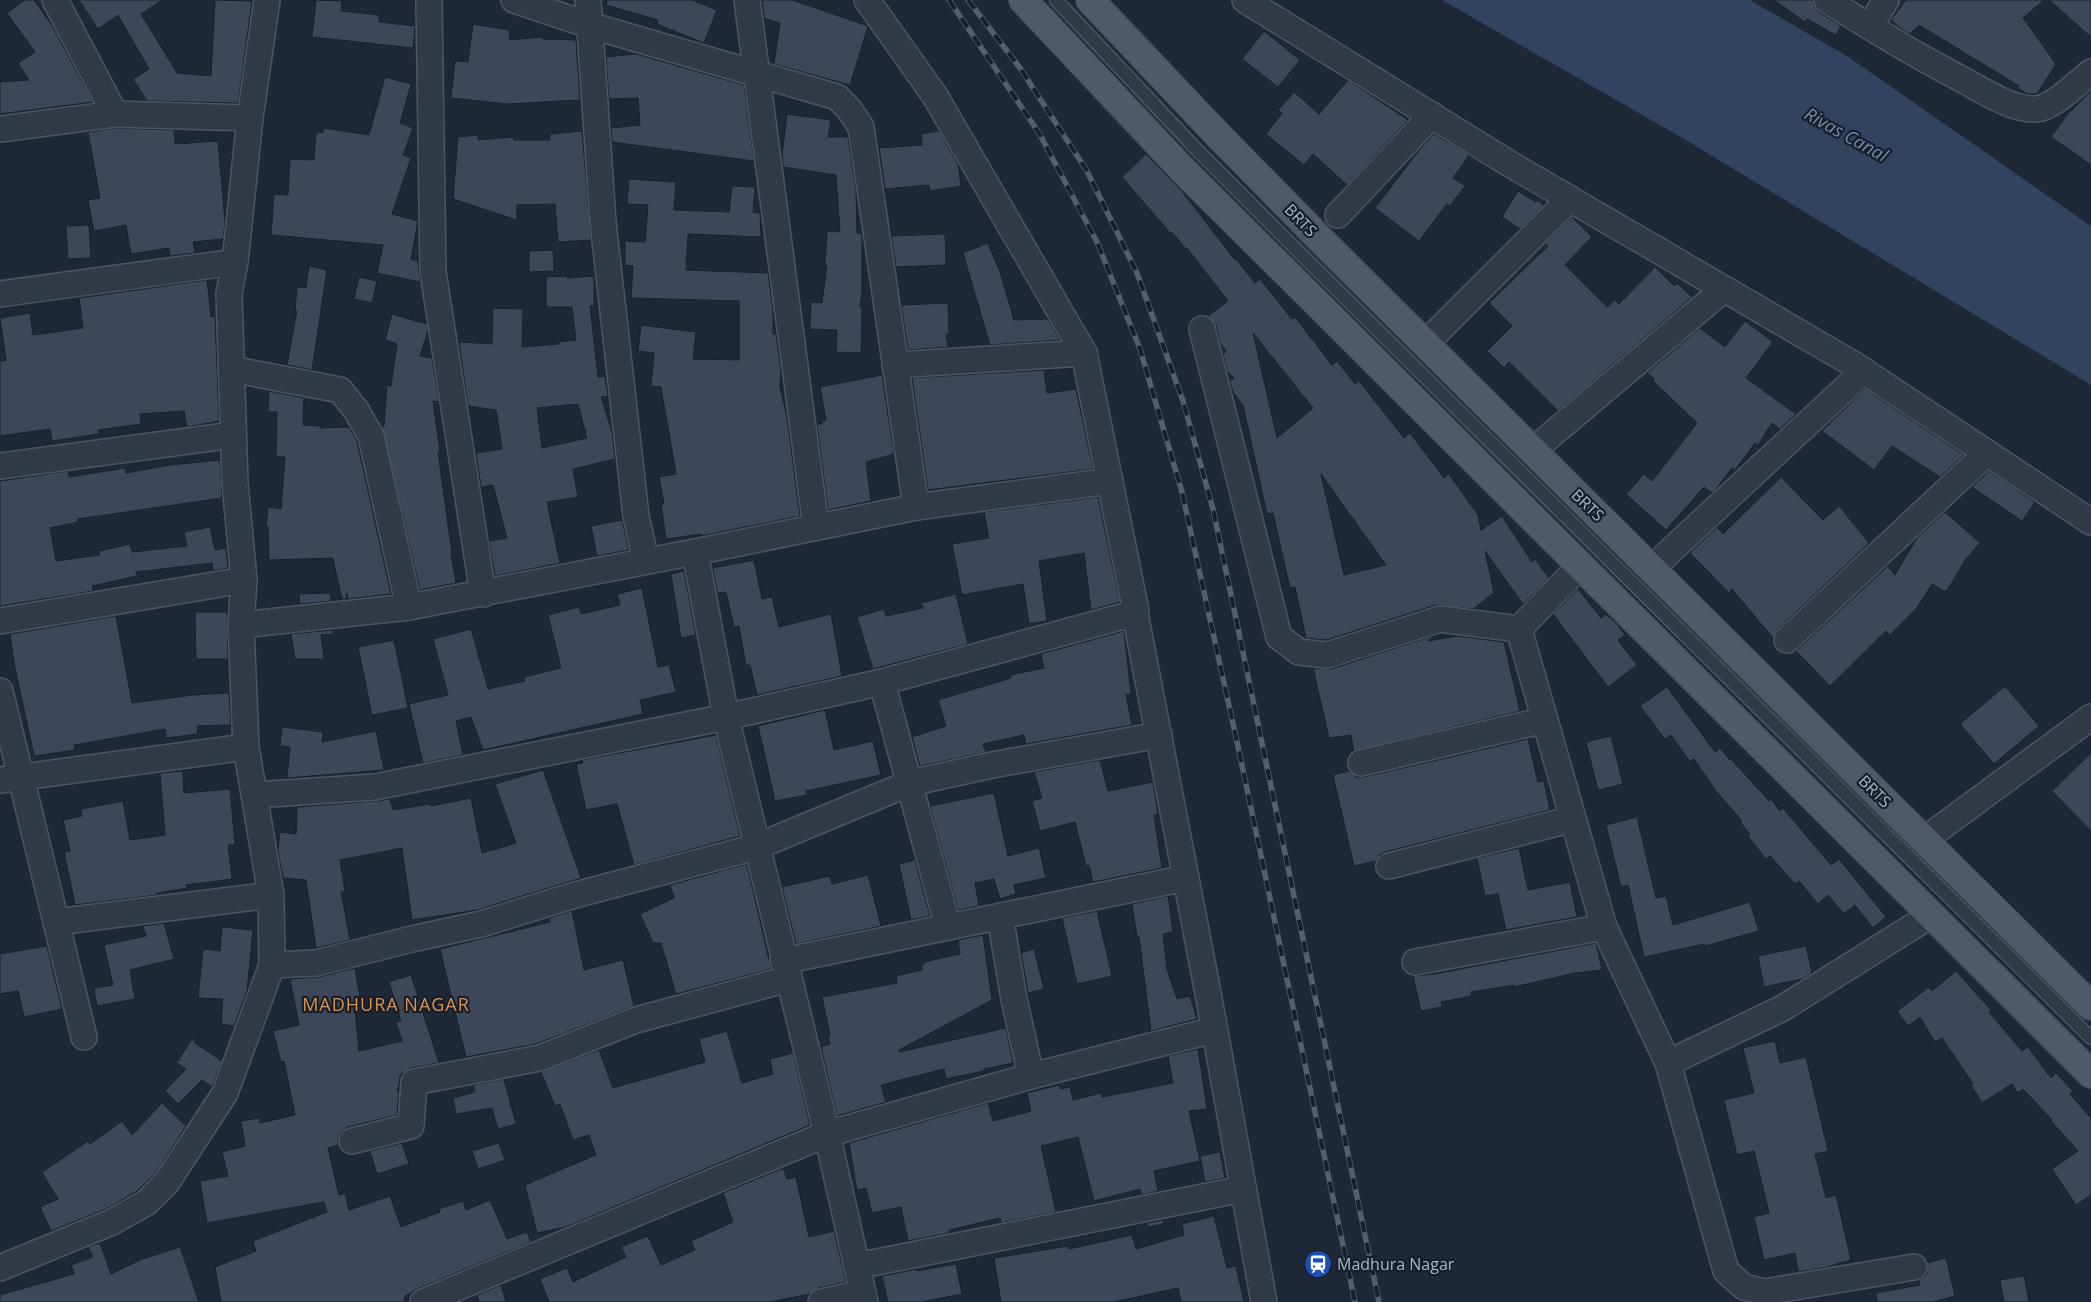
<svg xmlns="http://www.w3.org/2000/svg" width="2091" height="1302" font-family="'Open Sans',sans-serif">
	<rect width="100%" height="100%" fill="#1f2837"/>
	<polygon fill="#31435f" points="1442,0 1750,0 1847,56 2091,226 2091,385 1684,139"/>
	<g fill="#3c485a" stroke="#1a212e" fill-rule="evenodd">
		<polygon points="25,0 34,0 51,24 93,102 0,114 0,82 29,80 18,63 35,52 7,13"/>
		<polygon points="79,0 162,0 141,14 177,73 211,76 215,0 252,1 238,103 147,101 133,79 149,69 118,15 98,29"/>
		<polygon points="316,0 342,1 341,11 379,15 379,22 415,26 413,48 312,37"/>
		<polygon points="607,0 692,0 717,10 704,43 657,24 658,20 606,5"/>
		<polygon points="762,0 792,0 868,26 850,85 774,64 780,23 764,18"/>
		<polygon points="1774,0 1813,0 1815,7 1819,12 1841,26 1836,35 1807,19 1805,22"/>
		<polygon points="1906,0 2044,0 2023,18 2056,64 2037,94 2027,94 2018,88 2019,86 1919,25 1910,34 1901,29 1891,20"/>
		<polygon points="2049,0 2091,0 2091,37"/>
		<polygon points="473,24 510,30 509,40 542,37 543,39 576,40 580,100 508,104 451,98 455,61 468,62"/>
		<polygon points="1264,31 1300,60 1278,87 1242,59"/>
		<polygon points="636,54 744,85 754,161 612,142 611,128 640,125 638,98 609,99 606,57"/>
		<polygon points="385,77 411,84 400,123 413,128 403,155 411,158 392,214 418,221 411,259 418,261 420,282 377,273 383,245 271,235 274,194 288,195 290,159 314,160 316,133 323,132 323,128 369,135"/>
		<polygon points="1348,80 1408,120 1347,185 1313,154 1304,165 1266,134 1282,113 1278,110 1294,92 1319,114"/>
		<polygon points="2091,91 2091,165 2051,137 2067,115"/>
		<polygon points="787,114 831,120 828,137 848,137 856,191 857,233 862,234 862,293 860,307 862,307 861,353 836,352 837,330 810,329 811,302 822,303 827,266 825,266 827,231 840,232 836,175 783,167 782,156"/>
		<polygon points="116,128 174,130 175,144 218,141 225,222 223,239 193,242 195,253 170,256 169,248 131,254 126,225 94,231 88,200 100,198 88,132"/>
		<polygon points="582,131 591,240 558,242 555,204 517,205 517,220 453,199 458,137 478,135 478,140 513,137 514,140 550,140 550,134"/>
		<polygon points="939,131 958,164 961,186 930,191 929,185 885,189 879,148 922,145 921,134"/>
		<polygon points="1434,134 1469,155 1453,178 1465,186 1450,206 1447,204 1419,241 1375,208 1420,149"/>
		<path d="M1146,154l35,36 54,70 1,-1 19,24 5,-4 32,40 3,-2 37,48 5,-4 18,23 4,-3 45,57 6,-5 34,45 5,-4 29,41 3,15 21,-14 30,46 3,-3 14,19 -26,26 -38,-53 9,42 -21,16 -37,-4 -110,35 -20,-2 -11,-51 -5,1 -17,-75 -6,1 -24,-109 -10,-13 -3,-11 4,-3 -7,-7 -4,-17 3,-3 -6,-8 -4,-18 -8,-9 20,-15 -41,-53 -1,1 -14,-17 -1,2 -49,-57zM1253,333l60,75 -36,30zM1321,474l65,91 -42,10z"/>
		<polygon points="629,179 676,182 674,210 729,212 732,186 755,187 753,212 760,213 761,237 688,234 686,270 768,273 773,310 773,334 776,334 781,371 780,387 787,417 800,516 701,536 701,534 666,539 661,504 664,504 659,477 676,474 661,387 651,386 654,353 638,351 641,325 696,332 693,359 739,360 739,301 631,298 633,266 625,265 625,241 645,242 648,205 627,204"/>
		<polygon points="1518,191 1536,202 1537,200 1544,205 1520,229 1502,217"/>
		<polygon points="1572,217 1592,237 1565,265 1607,307 1615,300 1619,304 1655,267 1674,286 1677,283 1692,297 1558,411 1509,362 1504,368 1487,351 1512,326 1489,303 1548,246 1545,244"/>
		<polygon points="89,225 91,258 68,259 66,226"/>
		<polygon points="945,234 946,265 896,267 891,236"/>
		<polygon points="988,243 1000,272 1014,320 1048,319 1060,340 990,345 963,253"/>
		<polygon points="553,250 554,271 529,272 529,251"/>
		<polygon points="309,266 327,270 312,370 287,365 297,311 295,311 297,287 306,288"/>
		<path d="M567,276v2l27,-2v30h-4l8,71 7,-1 3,20 -7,1 11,35 3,27 -42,10 5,28 -31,5 13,61 -65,13 -6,-35 18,-3 -14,-53 -12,2 -5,-34 26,-4 -6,-39 -28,-4 -9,-64 33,2 1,-36 30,1 -1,38 37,-3 -1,-2 18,-2 -4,-33h-26v-30zM578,404l9,34 -45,10 -5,-40z"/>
		<polygon points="359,277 377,281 372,303 354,299"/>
		<polygon points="207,280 211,317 215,316 219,421 187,427 184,411 140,414 141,424 98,430 99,434 52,441 50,429 0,436 0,361 6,360 0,318 30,313 33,335 83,328 79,298"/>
		<polygon points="948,303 949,334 946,334 948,347 908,350 901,305"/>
		<polygon points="392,314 427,324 428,330 420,356 432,358 439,402 433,401 440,452 438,452 452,553 451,553 456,583 420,590 382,426 384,426 387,385 391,386 397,344 385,340"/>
		<polygon points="1745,321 1773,342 1746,378 1796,414 1780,429 1772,423 1758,445 1755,443 1735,470 1732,468 1716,489 1712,493 1704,487 1666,530 1626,494 1644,474 1652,481 1697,423 1653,381 1654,379 1647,373 1700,328 1725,347"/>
		<polygon points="1044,370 1047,393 1076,389 1093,469 928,490 912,378"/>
		<polygon points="882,375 894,454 866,462 871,501 828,510 817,424 822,424 822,421 826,420 820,387"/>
		<polygon points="1865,389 1964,455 1940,477 1892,446 1874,470 1822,431"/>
		<polygon points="269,391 304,398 303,425 320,426 320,428 349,427 357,441 391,594 348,599 347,593 346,599 342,600 333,558 269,560 268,527 266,527 268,507 281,509 285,457 276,457 277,412 268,412"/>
		<polygon points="220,460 222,498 78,519 78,522 50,528 56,561 100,555 99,551 130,544 132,552 187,546 184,532 210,527 215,550 226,548 228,568 213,571 212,563 136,572 137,576 92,586 93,591 0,606 0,481 68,471 69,477 125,468 126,473 170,465"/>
		<polygon points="1989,471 2035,502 2022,521 1972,487"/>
		<polygon points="1781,477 1823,520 1839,506 1869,543 1777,630 1773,638 1732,589 1729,593 1690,553 1717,527 1723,534"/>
		<polygon points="1098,497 1120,602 1091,610 1084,553 1039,561 1047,621 1029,624 1023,584 962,595 952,544 989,538 984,512"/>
		<polygon points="1945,512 1980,543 1966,559 1946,592 1932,584 1916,609 1890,635 1886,631 1830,686 1796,651 1888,566 1895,575 1917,538"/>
		<polygon points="622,520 629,550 597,556 591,526"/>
		<polygon points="754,560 762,599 772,597 779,627 831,614 842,676 757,695 750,665 746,665 739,626 734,627 726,592 717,593 713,568"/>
		<polygon points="684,571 696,635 681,638 671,574"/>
		<polygon points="642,588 658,667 669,665 676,692 640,700 643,714 483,750 471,717 456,721 463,755 423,763 409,704 448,695 433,639 471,629 488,689 525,681 524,677 561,668 548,615 579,607 581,614 620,605 617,594"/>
		<polygon points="1578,589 1601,618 1606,614 1617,624 1625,635 1618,640 1637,665 1608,687 1553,614"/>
		<polygon points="330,593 331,601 300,604 299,594"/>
		<polygon points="956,594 968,644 873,669 857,617 884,609 886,616 923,608 921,603"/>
		<polygon points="195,612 227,612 228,659 196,659"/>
		<polygon points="116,616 132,703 193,695 229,693 231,725 197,726 198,734 166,738 165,729 74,745 75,750 34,756 14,663 10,634"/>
		<polygon points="333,630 333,634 321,635 324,659 295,659 291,634"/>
		<polygon points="1124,631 1131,694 1126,695 1132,725 1026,744 1024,735 983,744 986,752 920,766 912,737 946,726 938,700 1011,678 1010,675 1044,668 1041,654"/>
		<polygon points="1436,635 1428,641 1458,636 1504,642 1520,711 1354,751 1351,735 1329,738 1313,668 1331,669"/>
		<polygon points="394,640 408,708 372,715 358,647"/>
		<polygon points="2005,686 2039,726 1994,764 1960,724"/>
		<polygon points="1667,687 1715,752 1720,748 1730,760 1731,759 1769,801 1771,799 1780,811 1783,808 1831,865 1839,859 1886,917 1873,928 1855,905 1844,914 1828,895 1818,904 1799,881 1795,884 1770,856 1766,859 1748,836 1750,834 1740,822 1742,821 1716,791 1694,759 1690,762 1671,735 1665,739 1640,706"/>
		<polygon points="825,710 834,750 873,741 881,775 806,791 807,795 775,801 758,726"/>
		<polygon points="282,727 323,732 322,742 376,731 384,770 287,778 290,747 280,746"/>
		<polygon points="716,735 740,836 634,865 617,804 586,810 576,764 583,763 582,760"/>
		<polygon points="1611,736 1623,784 1598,790 1586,742"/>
		<polygon points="1528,739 1538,782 1544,781 1550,810 1385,852 1379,855 1376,861 1354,866 1333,775 1350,771 1356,777 1364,777"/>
		<polygon points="2091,753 2091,831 2052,791"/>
		<polygon points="1100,760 1108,791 1153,782 1158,814 1154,815 1162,868 1093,882 1089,865 1086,866 1075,822 1040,831 1032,801 1042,798 1034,772"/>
		<polygon points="543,770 581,878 477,910 412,920 402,848 340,860 345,891 341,892 350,940 316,948 306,880 283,878 278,851 280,832 296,834 297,807 376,801 390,799 393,810 430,804 431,806 471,798 482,853 516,843 495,784"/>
		<polygon points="183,771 184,793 230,789 235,845 228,845 232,879 186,885 187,888 157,893 157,895 75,905 64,852 70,851 63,820 82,816 81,809 123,801 130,840 165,835 160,773"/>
		<polygon points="994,793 1008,856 1039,848 1046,878 1014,885 1016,894 1000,899 994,879 975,883 979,906 958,910 930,806"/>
		<polygon points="1637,817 1656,898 1666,896 1673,925 1750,902 1759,931 1705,946 1704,944 1644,957 1628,885 1621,887 1606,825"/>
		<polygon points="1519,848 1528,890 1570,882 1577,917 1506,930 1498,894 1485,896 1477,858"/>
		<polygon points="915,860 930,916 911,920 899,864"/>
		<polygon points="747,864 771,969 676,994 661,943 653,943 640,914 674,898 670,885"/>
		<polygon points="868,875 881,926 796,944 782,887 830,876 832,884"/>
		<polygon points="1168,896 1173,932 1163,934 1167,969 1177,999 1190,996 1197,1019 1151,1031 1139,937 1137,937 1132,904"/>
		<polygon points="572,911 584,970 623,960 634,1006 536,1044 466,1057 440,949 550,922 549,918"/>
		<polygon points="1097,911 1112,976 1077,984 1062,918"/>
		<polygon points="164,923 174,959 130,970 135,999 97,1006 94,988 113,985 104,945 146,936 143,926"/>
		<polygon points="222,927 253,930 247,991 234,1026 221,1024 223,999 198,998 203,949 220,951"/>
		<polygon points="983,935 992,1000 899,1050 899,1052 1006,1028 1013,1063 984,1069 984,1071 946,1079 944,1069 881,1085 886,1102 837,1116 821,1047 830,1044 828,1035 830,1035 822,997 897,983 896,976 922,970 921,965 924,964 924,962 960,954 958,940"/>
		<polygon points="1596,943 1602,970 1575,973 1514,987 1514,985 1471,992 1472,996 1441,1002 1442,1007 1421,1011 1413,976 1435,974"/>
		<polygon points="47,946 62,1009 24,1017 18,991 0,994 0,954"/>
		<polygon points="1806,946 1812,973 1802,979 1764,987 1758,956"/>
		<polygon points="1034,949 1044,989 1028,993 1021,953"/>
		<polygon points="355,968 360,997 354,998 359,1051 402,1041 396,1022 401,1021 389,982 411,975 439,1063 411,1068 400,1075 399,1087 397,1088 399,1094 397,1115 348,1127 342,1131 338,1137 338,1145 328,1148 339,1195 345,1193 349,1210 390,1196 401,1227 440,1212 439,1209 463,1201 466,1210 490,1200 507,1239 527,1232 531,1242 417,1289 404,1297 405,1302 221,1302 215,1267 256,1251 253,1241 327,1212 324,1202 207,1223 200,1181 228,1176 222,1152 245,1146 241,1121 259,1118 260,1123 295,1115 284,1061 281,1062 273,1031 299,1025 290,979 319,977"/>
		<polygon points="1956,971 1991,1010 1989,1012 2022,1051 2028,1047 2051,1078 2056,1073 2073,1091 2070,1094 2091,1118 2091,1195 2076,1205 2052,1169 2078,1151 2051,1121 2052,1120 2023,1089 2018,1093 2012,1084 1982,1103 1971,1085 1973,1084 1942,1038 1935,1042 1920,1017 1908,1026 1897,1011 1929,987 1932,991"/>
		<polygon points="727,1031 742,1083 773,1074 770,1059 793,1053 810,1125 566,1227 537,1233 525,1185 596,1155 589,1135 573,1140 560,1104 555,1106 541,1072 599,1050 613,1088 705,1062 699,1039"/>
		<polygon points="193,1037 195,1043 222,1061 212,1087 202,1080 178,1104 165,1091 186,1069 174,1061 178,1061"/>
		<polygon points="1775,1041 1780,1063 1806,1057 1828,1151 1815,1154 1826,1198 1836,1195 1851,1260 1823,1268 1798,1272 1795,1253 1764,1260 1754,1217 1769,1213 1754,1151 1737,1155 1724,1100 1754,1093 1743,1048"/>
		<polygon points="1198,1049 1207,1109 1189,1111 1200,1161 1154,1171 1158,1191 1142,1195 1140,1189 1094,1201 1078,1137 1041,1146 1056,1212 1001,1223 1000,1218 949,1230 949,1233 908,1241 901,1207 872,1213 866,1188 857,1190 849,1143 988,1103 993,1121 1031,1111 1027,1093 1059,1085 1060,1089 1070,1087 1073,1100 1101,1093 1102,1097 1173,1083 1168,1056"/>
		<polygon points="504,1079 516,1124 498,1129 492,1108 456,1114 453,1098 475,1092 473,1085"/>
		<polygon points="162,1103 186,1126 156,1173 137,1191 106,1209 51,1231 40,1207 58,1199 42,1172 88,1141 90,1144 122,1121 132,1135"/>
		<polygon points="402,1143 409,1164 377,1174 370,1151"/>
		<polygon points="499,1143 505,1160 478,1169 472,1151"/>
		<polygon points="1220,1152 1225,1178 1205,1182 1200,1156"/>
		<polygon points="783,1168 787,1179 796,1177 809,1237 834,1231 846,1282 818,1288 810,1294 770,1302 549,1302 540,1279 567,1268 573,1282 626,1257 621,1247 648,1236 661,1265 695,1250 691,1241 733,1222 723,1193"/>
		<polygon points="1214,1216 1227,1268 1236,1266 1244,1302 1181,1302 1178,1288 1114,1302 1001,1302 994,1258 1068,1246 1069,1249 1132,1235 1136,1249 1184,1235 1182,1224"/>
		<polygon points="1163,1220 1163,1224 1148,1227 1147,1223"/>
		<polygon points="100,1243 111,1274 140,1260 180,1247 199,1302 0,1302 0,1295 74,1274 71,1265 93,1257 88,1247"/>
		<polygon points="1946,1258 1955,1296 1933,1302 1877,1302 1876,1293 1920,1285 1919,1280 1923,1278 1928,1272 1927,1263"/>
		<polygon points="956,1264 962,1294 921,1302 888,1302 882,1276 917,1269 917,1271"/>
		<polygon points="2024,1276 2029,1302 2004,1302 2000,1280"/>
		<polygon points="501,1285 506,1302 479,1302 477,1295"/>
	</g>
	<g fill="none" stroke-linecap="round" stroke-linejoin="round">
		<g stroke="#4d5563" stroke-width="15">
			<polyline id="service" points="1056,0 1198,151 1307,260 2091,1038"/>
		</g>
		<g stroke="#4d5563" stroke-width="28">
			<g id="minor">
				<polyline points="55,0 115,114"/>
				<polyline points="429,0 433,272 483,594"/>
				<polyline points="514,0 589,25 837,97 849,109 861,127 916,507"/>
				<polyline points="588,0 603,222 636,516 646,561"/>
				<polyline points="747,0 816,527"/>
				<polyline points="867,0 935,96 1084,353 1136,611 1135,613 1208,993 1264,1302"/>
				<polyline points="1245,0 1510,164 1853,364 2091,522"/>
				<path d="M1827,0c45,29 90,56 138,81 18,10 48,29 70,28 17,0 42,-26 56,-37"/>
				<polyline points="1870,27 1886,0"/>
				<polyline points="0,129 115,114 250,118"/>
				<polyline points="1338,215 1432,115"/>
				<polyline points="0,294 235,262"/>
				<polyline points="1202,329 1279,637 1299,652 1327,655 1440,619 1519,629"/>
				<polyline points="1425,344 1570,199"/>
				<polyline points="895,365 1084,353"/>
				<polyline points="231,369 340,390 356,410 371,436 409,607"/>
				<polyline points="1532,451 1724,289"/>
				<polyline points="0,466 233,435"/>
				<polyline points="695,552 916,507 1110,481"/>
				<polyline points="1581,565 1519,629 1604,927 1668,1063 1726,1271 1744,1287 1765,1292 1914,1267"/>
				<polyline points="1652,568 1864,371"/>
				<polyline points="0,621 244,580"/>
				<polyline points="241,625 409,607 695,552 726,717 827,1134 865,1302"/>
				<polyline points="1787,640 1987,453"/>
				<polyline points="882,682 948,927"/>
				<polyline points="0,691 84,1037"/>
				<polyline points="1361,763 1545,720"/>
				<polyline points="0,780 246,747"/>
				<polyline points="255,795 375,787 726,717 882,682 1135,613"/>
				<polyline points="1924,840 2091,717"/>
				<polyline points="1389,866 1573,819"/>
				<polyline points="1000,916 1014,999 1031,1076"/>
				<polyline points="56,922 271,895"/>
				<polyline points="783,961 1186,878"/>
				<polyline points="1415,962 1604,927"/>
				<polyline points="272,965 316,963 412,939 481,924 575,895 756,847 910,783 992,765 1159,735"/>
				<polyline points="1668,1063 1783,1008 1931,915"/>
				<polyline points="352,1141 411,1126 414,1082 540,1058 636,1020 788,979"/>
				<polyline points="857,1266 1243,1189"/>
				<polyline points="0,1268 112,1222 146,1203 167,1182 225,1093 272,965 271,895 246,747 241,625 244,580 235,483 229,294 235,262 250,118 267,0"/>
				<polyline points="423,1302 827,1134 1031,1076 1214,1030"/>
				<polyline points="821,1302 863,1293"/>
			</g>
		</g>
		<g stroke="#3c4351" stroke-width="30">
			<g id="primary">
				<polyline points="1023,0 1181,168 2091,1074"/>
				<polyline points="1090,0 1216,133 1324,243 2091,1006"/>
			</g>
		</g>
		<use href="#service" stroke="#323a48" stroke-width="12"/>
		<use href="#minor" stroke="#323a48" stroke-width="25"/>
		<use href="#primary" stroke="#505968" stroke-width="28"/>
		<g stroke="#545e6f" stroke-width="5.5">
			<g id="rail">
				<polyline points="949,0 1039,133 1097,242 1140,349 1182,492 1239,751 1355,1302"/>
				<polyline points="968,0 1020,68 1087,171 1137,273 1183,401 1213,509 1379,1302"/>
			</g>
		</g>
		<use href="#rail" stroke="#181f2c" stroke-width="4" stroke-dasharray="11" stroke-linecap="butt"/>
	</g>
	<defs>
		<g id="station-disc" transform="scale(1.4375)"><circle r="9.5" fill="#1a4fb4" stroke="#181f2c"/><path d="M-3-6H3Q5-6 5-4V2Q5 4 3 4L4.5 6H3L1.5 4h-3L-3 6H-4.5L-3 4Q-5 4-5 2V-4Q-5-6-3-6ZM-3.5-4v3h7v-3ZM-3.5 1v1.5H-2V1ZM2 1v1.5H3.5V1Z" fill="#fff"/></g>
	</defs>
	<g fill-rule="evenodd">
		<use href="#station-disc" x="1318" y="1264"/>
	</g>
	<g text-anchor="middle" stroke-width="4.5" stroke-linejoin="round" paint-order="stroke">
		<g font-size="16" fill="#acb5c5" stroke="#181f2c">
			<text transform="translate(1301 220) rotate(46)" y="6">BRTS</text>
			<text transform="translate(1588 505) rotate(44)" y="6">BRTS</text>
			<text transform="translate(1875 791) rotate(45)" y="6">BRTS</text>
		</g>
		<g font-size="16" fill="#acb5c5" stroke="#181f2c" text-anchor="start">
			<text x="1337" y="1270">Madhura Nagar</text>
		</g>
		<g font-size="18" font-style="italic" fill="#738aaf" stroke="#181f2c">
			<text transform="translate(1846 135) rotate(29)" y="6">Rivas Canal</text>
		</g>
		<g font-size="18" letter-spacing="1" fill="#d79255" stroke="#181f2c">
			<text x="386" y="1011">MADHURA NAGAR</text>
		</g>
	</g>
</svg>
